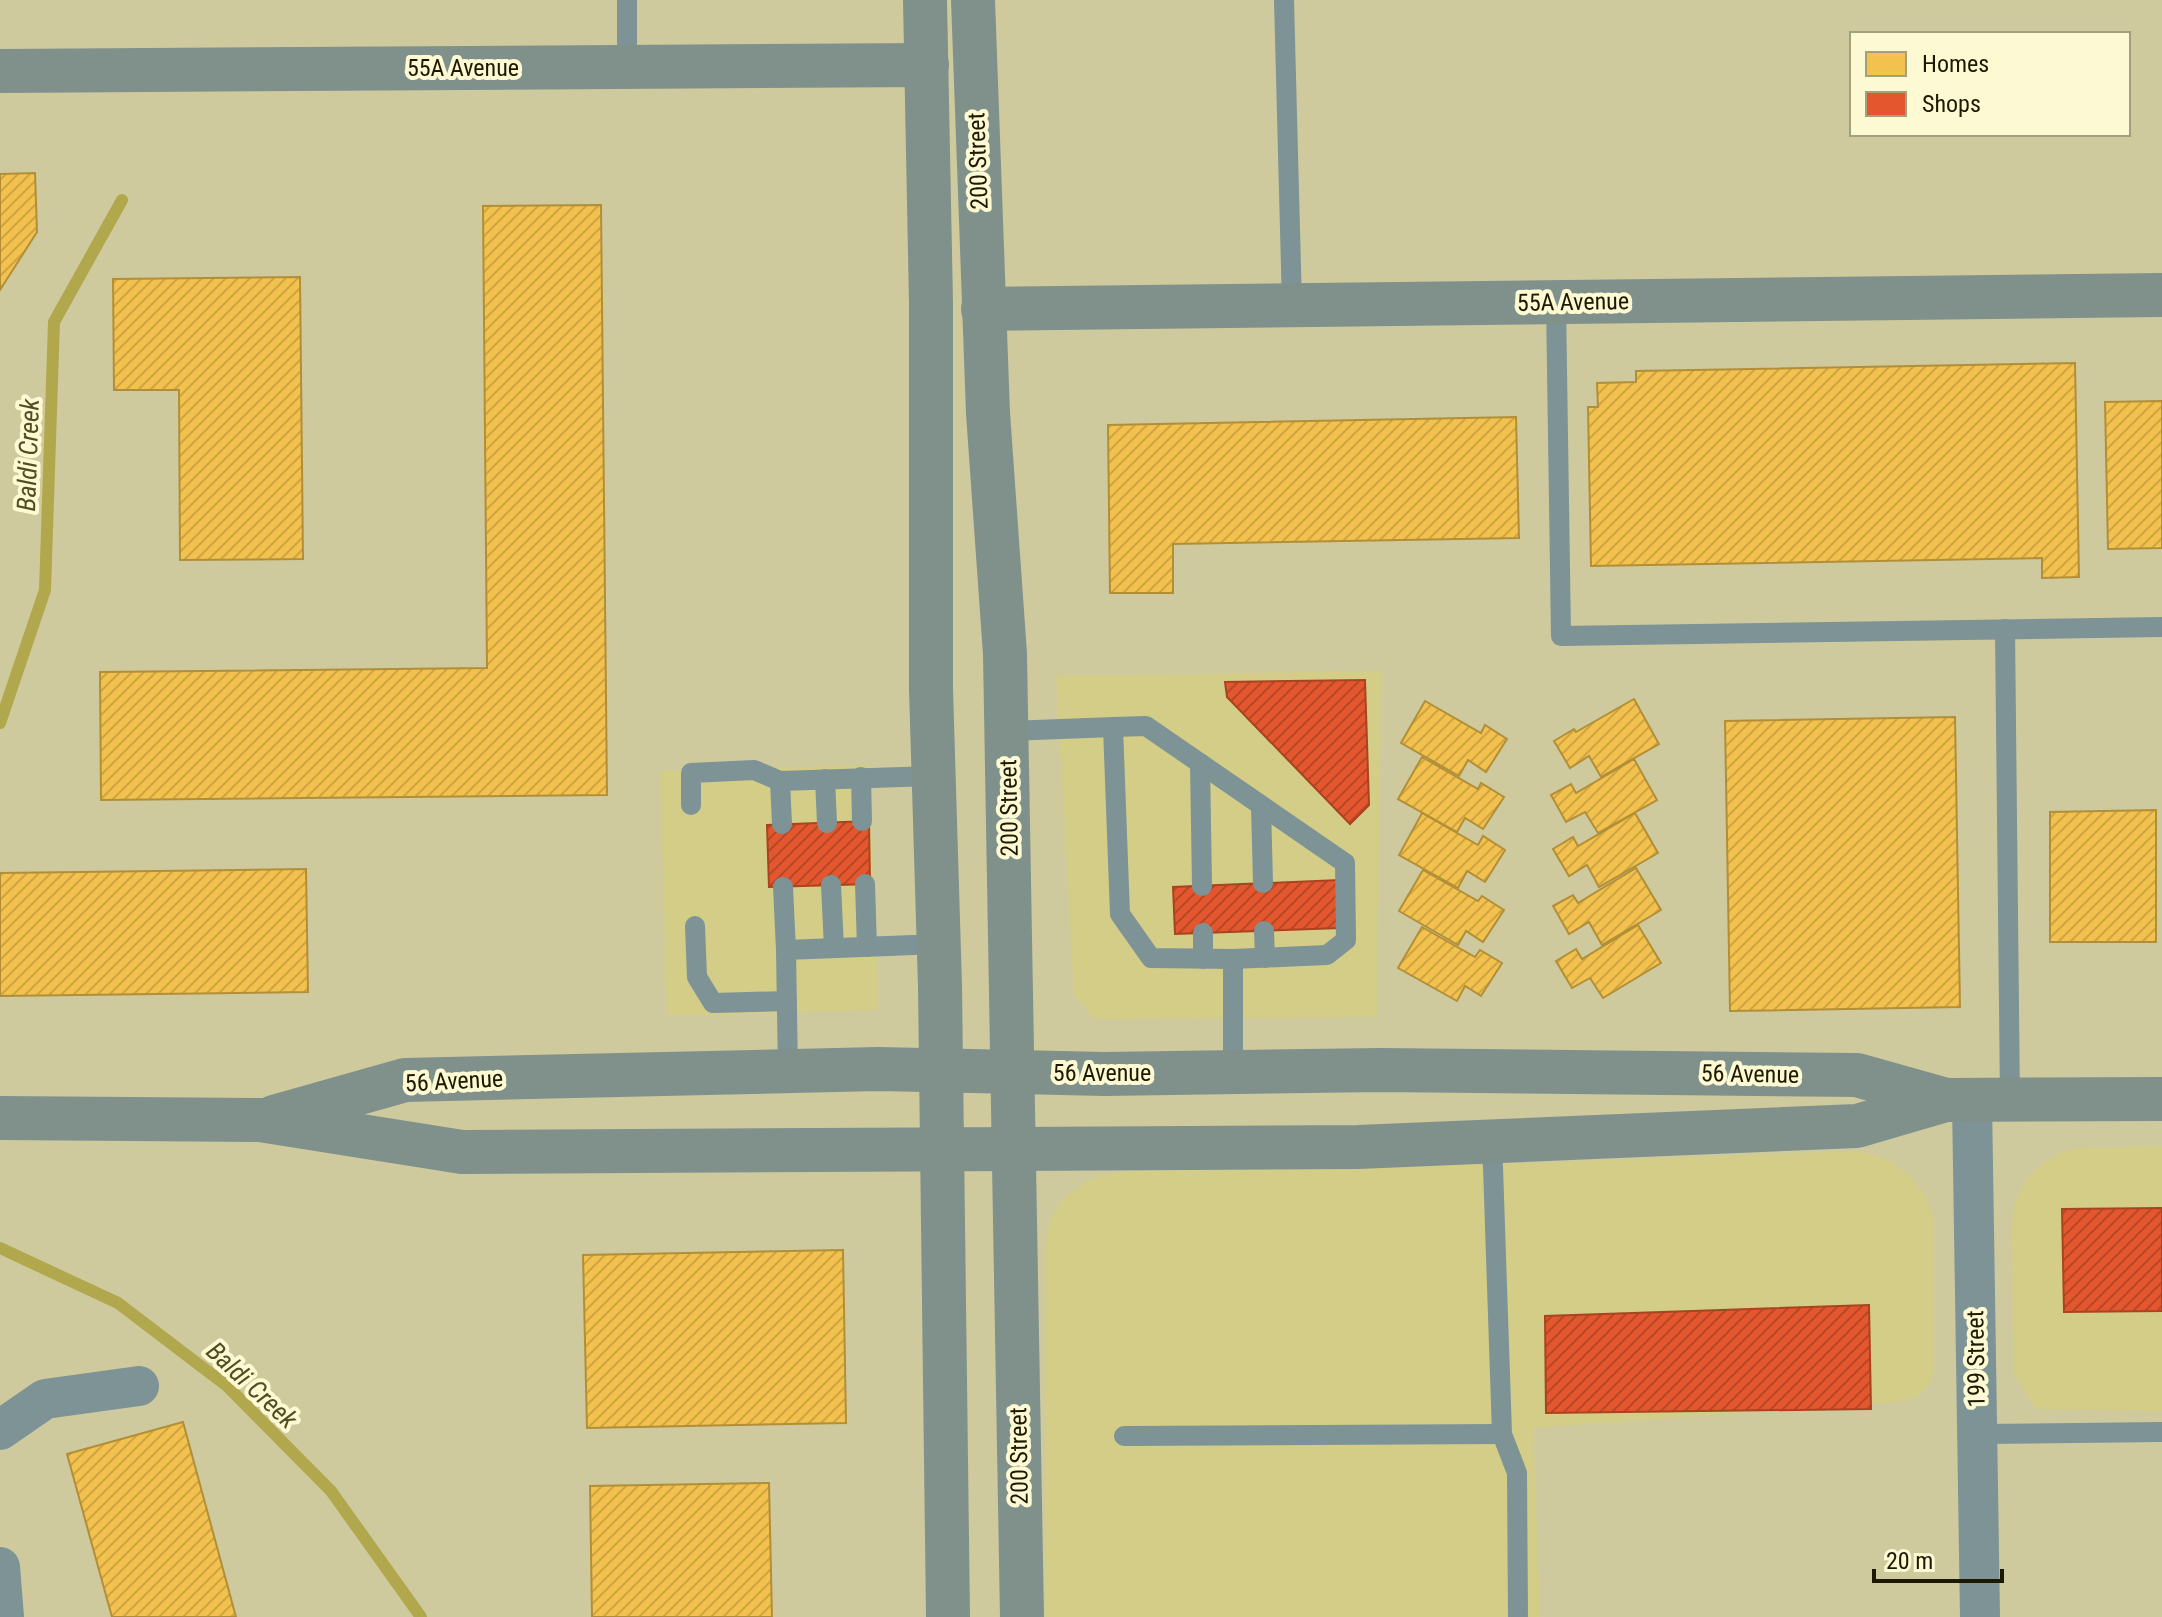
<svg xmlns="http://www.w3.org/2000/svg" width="2162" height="1617" font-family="'Roboto Condensed',sans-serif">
	<defs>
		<pattern id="homes-hatch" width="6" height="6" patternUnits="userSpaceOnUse" patternTransform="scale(2)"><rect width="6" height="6" fill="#f2c14e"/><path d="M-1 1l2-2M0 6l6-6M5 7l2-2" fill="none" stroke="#cfa542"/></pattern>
		<pattern id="shops-hatch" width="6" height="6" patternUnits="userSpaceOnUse" patternTransform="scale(2)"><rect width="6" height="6" fill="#e4572e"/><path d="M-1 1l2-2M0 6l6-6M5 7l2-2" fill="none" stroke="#b84725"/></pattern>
	</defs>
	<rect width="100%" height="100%" fill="#ceca9e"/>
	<g fill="#d4cd87">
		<polygon points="1381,671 1377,1017 1094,1019 1074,994 1056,676"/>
		<polygon points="870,765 878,1010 667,1016 660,771"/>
		<polygon points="2162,1146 2162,1411 2036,1409 2013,1373 2012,1220 2015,1203 2023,1185 2035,1170 2063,1151 2083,1148"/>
		<polygon points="1855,1151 1874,1155 1892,1162 1911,1177 1926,1197 1934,1221 1934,1372 1928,1386 1918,1396 1904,1401 1533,1428 1540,1617 1046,1617 1045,1250 1051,1216 1061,1202 1085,1182 1102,1175 1135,1171 1535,1163"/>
	</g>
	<g fill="url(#homes-hatch)" stroke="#b28f37" stroke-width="2">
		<polygon points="35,173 37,232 0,290 0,174"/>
		<polygon points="601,205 607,795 101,800 100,672 487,668 483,206"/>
		<polygon points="300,277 303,559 180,560 179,390 114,390 113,279"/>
		<polygon points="2075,363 2079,577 2042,578 2042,558 1591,566 1588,407 1598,407 1597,383 1636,382 1636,371"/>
		<polygon points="2162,401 2162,548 2108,549 2105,402"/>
		<polygon points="1516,417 1519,538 1173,544 1173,593 1110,593 1108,425"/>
		<polygon points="1634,699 1659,744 1601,777 1589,756 1570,768 1554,741 1574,729 1576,732"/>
		<polygon points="1425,701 1481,733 1485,725 1507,739 1486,772 1468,760 1459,776 1401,743"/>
		<polygon points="1955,717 1960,1007 1730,1011 1725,721"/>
		<polygon points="1422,757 1478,789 1481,783 1504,797 1483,829 1465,818 1457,832 1398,799"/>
		<polygon points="1634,759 1657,800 1598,833 1585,812 1566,822 1551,795 1571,784 1576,793"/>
		<polygon points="2156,810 2156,942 2050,942 2050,812"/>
		<polygon points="1422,813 1478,845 1483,836 1505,850 1485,882 1467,871 1458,888 1399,855"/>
		<polygon points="1635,813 1658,853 1599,887 1587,865 1569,876 1553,849 1573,837 1578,846"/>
		<polygon points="1636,868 1661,910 1602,945 1589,922 1569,934 1553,906 1573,895 1578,903"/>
		<polygon points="306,869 308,992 0,996 0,873"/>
		<polygon points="1423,870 1478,901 1482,896 1504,910 1483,942 1466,931 1458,945 1399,911"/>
		<polygon points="1638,925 1661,963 1603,998 1590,978 1572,988 1556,961 1576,949 1582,959"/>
		<polygon points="1422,927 1475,957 1480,950 1502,963 1481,996 1465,986 1457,1001 1398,968"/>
		<polygon points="843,1250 846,1423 587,1428 583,1255"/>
		<polygon points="183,1422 236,1617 112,1617 67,1454"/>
		<polygon points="769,1483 772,1617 592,1617 590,1486"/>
	</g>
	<g fill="url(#shops-hatch)" stroke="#a84420" stroke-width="2">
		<polygon points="1365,680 1369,805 1350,824 1227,697 1225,682"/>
		<polygon points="869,821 870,884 769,887 767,825"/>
		<polygon points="1339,880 1341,928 1175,934 1173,887"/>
		<polygon points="2162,1208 2162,1311 2064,1312 2062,1209"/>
		<polygon points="1869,1305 1871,1409 1546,1413 1545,1316"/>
	</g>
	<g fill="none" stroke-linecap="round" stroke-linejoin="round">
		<g stroke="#b1a84e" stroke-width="12">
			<polyline points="0,723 45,590 54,322 122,200"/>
			<polyline points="0,1248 118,1303 227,1386 331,1491 421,1617"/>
		</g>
		<g stroke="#7d9395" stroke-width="20">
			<polyline points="627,0 627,67"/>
			<polyline points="1284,0 1292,306"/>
			<polyline points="1556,302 1561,636 2162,627"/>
			<polyline points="2005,629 2010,1101"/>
			<polyline points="1113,727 1146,726 1345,863 1346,940 1327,955 1233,959"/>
			<polyline points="1007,731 1113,727 1120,914 1151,958 1233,959 1233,1072"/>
			<polyline points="1200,763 1202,886"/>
			<polyline points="861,777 862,821"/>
			<polyline points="825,779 827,823"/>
			<polyline points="691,805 691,773 754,770 780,781"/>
			<polyline points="1261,806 1263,883"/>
			<polyline points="782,824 780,781 933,776"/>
			<polyline points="865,884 867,947"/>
			<polyline points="831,885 834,948"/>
			<polyline points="783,887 786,950"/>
			<polyline points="695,926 697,977 713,1003 787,1001"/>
			<polyline points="1264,931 1265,958"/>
			<polyline points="1203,933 1203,959"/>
			<polyline points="788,1072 786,950 939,944"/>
			<polyline points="1490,1142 1493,1167 1502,1434 1517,1473 1518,1617"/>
			<polyline points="1977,1434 2162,1432"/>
			<polyline points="1124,1436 1502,1434"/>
		</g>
		<g stroke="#7d9395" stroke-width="40">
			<polyline points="1972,1101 1980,1617"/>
			<polyline points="0,1430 45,1399 139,1386"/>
			<polyline points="0,1567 4,1617"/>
		</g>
		<g stroke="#80918b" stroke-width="44">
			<polyline points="925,0 931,303 931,689 940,986 948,1617"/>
			<polyline points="973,0 988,413 1005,654 1022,1617"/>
			<polyline points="0,71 927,65"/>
			<polyline points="983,309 2162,295"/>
			<polyline points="274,1117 405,1080 878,1069 1105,1074 1381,1070 1857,1075 1946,1100 2162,1099"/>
			<polyline points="0,1118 260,1120 462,1152 1358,1147 1857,1126 1946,1100"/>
		</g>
	</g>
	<g text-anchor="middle" stroke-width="8" stroke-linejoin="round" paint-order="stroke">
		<g font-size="24" fill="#1c1900" stroke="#fdfad3">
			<text x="463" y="76">55A Avenue</text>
			<text transform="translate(978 161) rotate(-92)" y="8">200 Street</text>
			<text transform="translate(1573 302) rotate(-1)" y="8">55A Avenue</text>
			<text transform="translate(1009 808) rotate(-91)" y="8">200 Street</text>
			<text x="1102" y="1081">56 Avenue</text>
			<text transform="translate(1750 1074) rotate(1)" y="8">56 Avenue</text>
			<text transform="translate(454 1081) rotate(-3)" y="8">56 Avenue</text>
			<text transform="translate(1976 1359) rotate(-91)" y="8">199 Street</text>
			<text transform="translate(1019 1456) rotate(-91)" y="8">200 Street</text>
		</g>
		<g font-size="26" font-style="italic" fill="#514c21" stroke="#fdfad3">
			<text transform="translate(28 455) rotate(-88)" y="9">Baldi Creek</text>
			<text transform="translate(252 1385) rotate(43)" y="9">Baldi Creek</text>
		</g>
	</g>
	<rect x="1850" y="32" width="280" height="104" fill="#fdfad3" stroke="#a3a07f" stroke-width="2"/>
	<rect x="1866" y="52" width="40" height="24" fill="#f2c14e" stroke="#a3a07f" stroke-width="2"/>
	<text x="1922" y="72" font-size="24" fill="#1c1900">Homes</text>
	<rect x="1866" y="92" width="40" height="24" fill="#e4572e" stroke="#a3a07f" stroke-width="2"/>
	<text x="1922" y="112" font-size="24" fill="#1c1900">Shops</text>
	<path d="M1874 1569v12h128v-12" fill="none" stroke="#1c1900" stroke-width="4"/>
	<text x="1886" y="1569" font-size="24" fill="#1c1900" stroke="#fdfad3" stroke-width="6" paint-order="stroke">20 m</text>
</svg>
